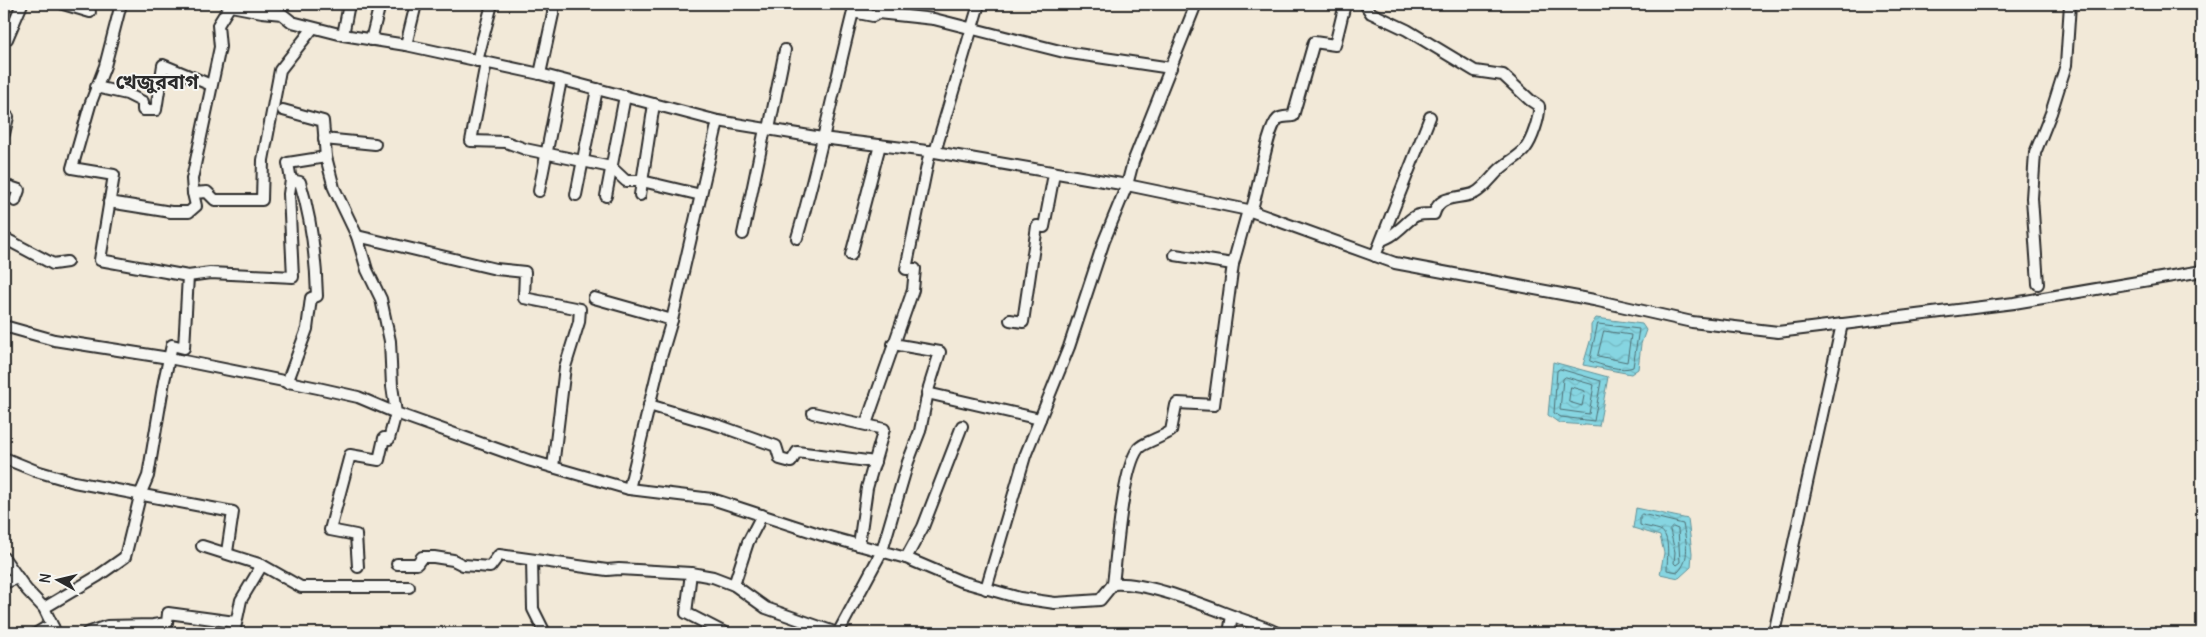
<svg xmlns="http://www.w3.org/2000/svg" width="2206" height="637" font-family="Delius,'Noto Sans Bengali',sans-serif">
	<defs>
		<pattern id="water-waves" width="16" height="10" patternUnits="userSpaceOnUse" patternTransform="scale(1.25)"><rect width="16" height="10" fill="#86d5e1"/><path d="M0 5q4-4 8 0t8 0" fill="none" stroke="#74b7c1"/></pattern>
	</defs>
	<rect width="100%" height="100%" fill="#f2e9d8"/>
	<filter id="ink" filterUnits="userSpaceOnUse"><feTurbulence type="fractalNoise" baseFrequency=".02" numOctaves="2"/><feDisplacementMap in="SourceGraphic" scale="10" xChannelSelector="R" yChannelSelector="G"/><feConvolveMatrix kernelMatrix="1 2 1 2 8 2 1 2 1" color-interpolation-filters="sRGB"/></filter>
	<g filter="url(#ink)">
		<g fill="url(#water-waves)" stroke="#629198">
			<polygon points="1596,318 1642,324 1646,330 1641,344 1638,369 1631,374 1583,365 1591,338 1591,325"/>
			<polygon points="1553,362 1608,377 1599,426 1559,423 1548,415"/>
			<polygon points="1636,508 1688,519 1692,553 1691,567 1679,578 1660,574 1664,553 1660,536 1633,528"/>
		</g>
		<g fill="none" stroke-linecap="round" stroke-linejoin="round">
			<g stroke="#4f6f74" stroke-width="1">
				<path d="M1598,324l41,5 -6,38c-11,5 -32,-2 -43,-6z"/>
				<polygon points="1604,331 1631,335 1627,362 1598,356"/>
				<polygon points="1560,369 1601,381 1594,421 1561,417 1554,413 1557,371"/>
				<polygon points="1566,377 1594,385 1589,414 1560,410 1563,379"/>
				<polygon points="1571,387 1585,391 1582,406 1569,402"/>
				<path d="M1642,514l41,10c3,17 8,35 -5,48l-11,-2c0,-10 4,-35 -7,-40 -6,-2 -14,-3 -20,-5v-9z"/>
				<polygon points="1673,527 1678,529 1680,562 1676,565 1674,563 1675,552 1670,530"/>
			</g>
			<g stroke="#2b2b2b" stroke-width="14">
				<g id="minor">
					<polyline points="63,4 90,12"/>
					<polyline points="121,4 105,66 90,105 72,168 114,175 100,260 188,276 184,348 172,345 164,381 148,476 140,495"/>
					<polyline points="231,4 218,25 220,47 192,179 193,193 207,192 215,200 262,200 263,160 280,70 313,28"/>
					<path d="M1365,4l6,9 36,17 68,41 28,4 27,25 9,6c1,11 -7,34 -14,43 -7,9 -20,14 -27,22 -7,7 -15,18 -23,22 -16,7 -35,0 -41,21 -24,-1 -21,5 -38,18 -4,4 -9,6 -14,8"/>
					<polyline points="231,6 262,12 282,14 292,22 343,35 406,45 540,74 718,121 822,138 935,152 1127,185 1248,210 1395,263 1594,300 1692,322 1778,332 2014,303 2202,271"/>
					<polyline points="853,12 873,16 878,13 934,19 1064,52 1171,68"/>
					<polyline points="343,35 349,4"/>
					<polyline points="4,40 7,39 22,4"/>
					<polyline points="371,40 380,4"/>
					<polyline points="406,45 416,4"/>
					<polyline points="477,61 492,4"/>
					<polyline points="486,63 471,141 506,142 525,149 611,167 626,181 642,181 701,195"/>
					<polyline points="540,74 553,14 553,4"/>
					<polyline points="96,87 127,94 143,102 143,110 156,110 163,65 211,85"/>
					<polyline points="283,110 323,121 326,157 334,188 357,236 367,270 381,299 390,341 392,386 396,413 528,460 629,489"/>
					<polyline points="4,114 8,117 4,134"/>
					<path d="M718,121l-46,199 -11,37 -32,132 83,10 110,36 84,23 54,23 60,17 35,5 45,-3 13,-16c34,-3 95,23 128,35 11,4 25,8 36,14"/>
					<polyline points="769,129 785,50"/>
					<polyline points="324,139 375,144"/>
					<polyline points="935,152 979,4"/>
					<polyline points="4,185 19,190 15,201"/>
					<polyline points="539,191 561,80"/>
					<polyline points="576,195 597,89"/>
					<polyline points="640,195 654,104"/>
					<polyline points="606,196 625,96"/>
					<polyline points="109,202 171,212 189,212 196,206 193,193"/>
					<path d="M1251,211c8,-19 15,-82 27,-92 4,-3 11,-2 15,-3l21,-74 21,3 10,-41"/>
					<polyline points="743,234 765,129"/>
					<polyline points="357,236 496,269 525,272 524,298 580,309 579,322 565,367 553,467"/>
					<polyline points="4,238 53,264 67,262"/>
					<path d="M797,238c23,-78 38,-156 58,-234"/>
					<polyline points="851,255 880,145"/>
					<polyline points="1175,255 1233,264"/>
					<polyline points="1375,256 1430,117"/>
					<polyline points="188,276 210,273 293,277 289,194 291,180"/>
					<polyline points="2038,284 2032,198 2035,153 2051,113 2066,65 2070,4"/>
					<polyline points="594,298 672,320"/>
					<polyline points="1010,320 1023,322 1037,226 1044,227 1054,174"/>
					<polyline points="4,326 54,340 169,358 318,388 358,397 396,413 389,439 384,438 379,460 350,455 330,530 356,535 358,567"/>
					<path d="M287,383l20,-54 4,-31 6,-2c-1,-40 -5,-75 -17,-114l-9,-2 -3,-17 38,-6"/>
					<polyline points="927,393 1040,419"/>
					<polyline points="649,405 720,426 776,446 780,459 791,462 797,452 875,462"/>
					<polyline points="813,413 884,429 867,488 859,545"/>
					<polyline points="866,424 913,290 915,269 906,269 930,151"/>
					<polyline points="4,458 36,471 74,482 233,512 227,552"/>
					<polyline points="202,546 262,565 301,587 409,587"/>
					<polyline points="4,558 26,589 44,608 56,633"/>
					<polyline points="906,558 923,527 962,426"/>
					<polyline points="532,560 533,609 545,633"/>
					<polyline points="397,564 417,564 422,557 434,557 453,560 463,565 490,567 499,555 607,570 619,569 691,573 713,577 734,585 766,608 837,633"/>
					<polyline points="691,573 686,613 725,633"/>
					<polyline points="4,583 18,578"/>
					<path d="M1113,584c4,-30 9,-113 25,-135 4,-6 25,-12 33,-18l5,-26 2,-2 36,2 19,-141 15,-54"/>
					<polyline points="734,585 748,542 762,515"/>
					<polyline points="986,589 1025,456 1069,347 1104,241 1127,185 1133,162 1196,4"/>
					<polyline points="44,608 98,576 125,557 141,492"/>
					<polyline points="37,633 45,628 53,627"/>
					<polyline points="87,633 107,626 153,625 167,623 168,613 235,622"/>
					<polyline points="234,633 241,600 262,565"/>
					<polyline points="838,633 882,551 908,462 920,431 929,387 940,352 893,344"/>
					<polyline points="1229,633 1232,616"/>
					<polyline points="1774,633 1842,324"/>
				</g>
			</g>
			<use href="#minor" stroke="#f6f6f2" stroke-width="10"/>
		</g>
	</g>
	<g text-anchor="middle" stroke-width="4" stroke-linejoin="round" paint-order="stroke">
		<g font-size="20" font-weight="bold" fill="#2b2b2b" stroke="#f6f6f2">
			<text x="157" y="89">খেজুরবাগ</text>
		</g>
	</g>
	<rect width="2206" height="637" fill="none" stroke="#f6f6f2" stroke-width="20"/>
	<rect x="10" y="10" width="2186" height="617" fill="none" stroke="#2b2b2b" stroke-width="2" filter="url(#ink)"/>
	<g transform="translate(58 580) rotate(278)" stroke="#f6f6f2" stroke-width="4" paint-order="stroke">
	<path d="M0-4L9 19L0 12L-9 19Z" fill="#2b2b2b"/>
	<text y="-8" font-size="14" font-weight="bold" text-anchor="middle" fill="#2b2b2b">N</text>
	</g>
</svg>
